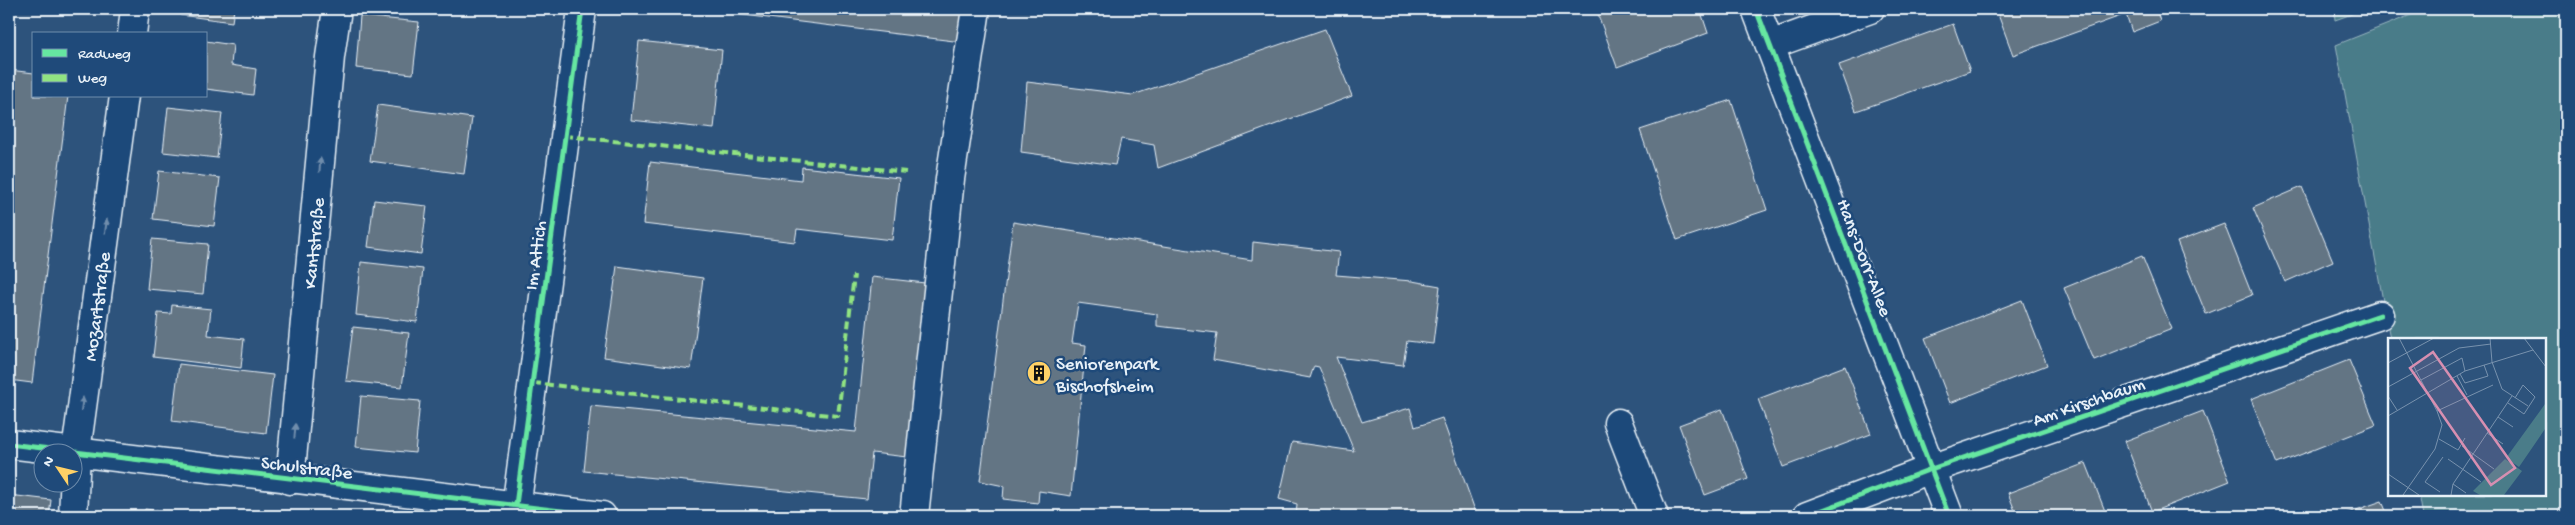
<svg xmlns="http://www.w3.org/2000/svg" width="2575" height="525" font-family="'Gochi Hand',sans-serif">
	<rect width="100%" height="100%" fill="#2d537c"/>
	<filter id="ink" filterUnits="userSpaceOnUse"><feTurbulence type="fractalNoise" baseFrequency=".02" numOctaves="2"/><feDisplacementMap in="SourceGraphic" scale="10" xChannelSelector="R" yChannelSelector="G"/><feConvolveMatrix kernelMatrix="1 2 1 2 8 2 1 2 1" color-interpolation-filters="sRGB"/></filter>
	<g filter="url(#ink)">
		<g fill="#4a7c89" stroke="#99b6c0">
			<polygon points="2334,9 2366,9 2335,20"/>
			<polygon points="2426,9 2566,9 2566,516 2423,516 2419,494 2544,494 2544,339 2390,339 2336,45"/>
		</g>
		<g fill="#647584" stroke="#e8f1f8">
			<polygon points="180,9 234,9 232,22 180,15"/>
			<polygon points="695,9 966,9 962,42"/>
			<polygon points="1596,9 1700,9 1708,33 1617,67"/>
			<polygon points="1996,9 2156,9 2160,21 2132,32 2126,14 2013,55"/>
			<polygon points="360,16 419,22 413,74 356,68"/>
			<polygon points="1953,24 1970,71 1856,111 1839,65"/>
			<polygon points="1325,29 1352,96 1158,168 1154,145 1121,139 1115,165 1021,152 1027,82 1133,95"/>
			<polygon points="206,41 233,45 231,65 256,69 253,95 206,89"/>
			<polygon points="639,41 722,50 714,129 631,120"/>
			<polygon points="9,70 34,73 34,96 68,96 32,383 9,380"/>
			<polygon points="1731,100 1767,210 1677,240 1640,130"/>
			<polygon points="378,105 472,118 464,174 370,161"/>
			<polygon points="168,107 222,113 217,158 163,152"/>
			<polygon points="650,162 801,180 802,167 899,178 892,240 797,229 795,242 643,224"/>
			<polygon points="159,171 220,178 214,226 153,219"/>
			<polygon points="2302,187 2333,261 2285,282 2253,208"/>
			<polygon points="374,200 427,206 421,254 368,247"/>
			<polygon points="1013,222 1252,260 1253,242 1339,252 1336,275 1412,281 1440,286 1433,344 1407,341 1403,365 1336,357 1362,422 1410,408 1415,427 1442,418 1477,516 1296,516 1297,504 1279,499 1292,442 1354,451 1319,367 1314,366 1310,378 1213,360 1217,333 1157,326 1157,314 1078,303 1072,343 1086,345 1071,496 1039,491 1038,503 1003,499 1004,486 980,481"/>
			<polygon points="2224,224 2252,295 2206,314 2177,242"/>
			<polygon points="152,239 208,244 203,294 147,289"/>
			<polygon points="2142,256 2172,329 2094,360 2064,288"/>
			<polygon points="361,262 423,269 417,322 356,315"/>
			<polygon points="617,266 703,278 691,369 604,357"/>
			<polygon points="872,277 925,283 907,457 872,453 867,499 584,471 591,406 856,432"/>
			<polygon points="2022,300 2047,365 1950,403 1925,338"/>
			<polygon points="172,305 211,309 208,335 244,339 241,368 153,357 158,313 171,314"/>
			<polygon points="353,327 409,333 402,387 346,381"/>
			<polygon points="2349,360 2376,425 2277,464 2251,399"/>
			<polygon points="179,364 273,375 266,433 172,421"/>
			<polygon points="1845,366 1871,434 1783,467 1758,399"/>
			<polygon points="361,396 420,401 415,453 356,447"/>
			<polygon points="1722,409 1748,479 1705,495 1679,425"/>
			<polygon points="2203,411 2230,481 2152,512 2125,441"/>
			<polygon points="2086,463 2107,516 2017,516 2008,493"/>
			<polygon points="9,495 51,500 49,516 9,516"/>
			<polygon points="2382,501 2388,516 2339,516"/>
			<polygon points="145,509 194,516 144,516"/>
		</g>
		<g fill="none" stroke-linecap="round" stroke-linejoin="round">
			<g stroke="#e8f1f8" stroke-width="31">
				<g id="minor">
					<polyline points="1756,9 1949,516"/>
					<polyline points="132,34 135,9"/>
					<polyline points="1770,45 1870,9"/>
					<polyline points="1618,423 1654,516"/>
					<polyline points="9,444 602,516"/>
					<path id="s1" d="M290,480l40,-423 7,-48"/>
					<path id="s2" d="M73,516l3,-64 48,-356"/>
					<polyline points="515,516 582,9"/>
					<polyline points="914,516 950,179 976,9"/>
					<polyline points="1807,516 1931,469 2380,315"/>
				</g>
			</g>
			<use href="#minor" stroke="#1f4a7a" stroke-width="28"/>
			<g stroke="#91e382" stroke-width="4" stroke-dasharray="8 4" stroke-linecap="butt">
				<polyline points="565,136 906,172"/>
				<polyline points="533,383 838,416 854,275"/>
			</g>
			<g stroke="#1f4a7a" stroke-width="8">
				<g id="cycleway">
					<polyline points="1756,9 1949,516"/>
					<polyline points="9,444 602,516"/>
					<polyline points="516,505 582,9"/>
					<polyline points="1807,516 1931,469 2380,315"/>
				</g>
			</g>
			<use href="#cycleway" stroke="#66e7a1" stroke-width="5"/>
		</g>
		<defs><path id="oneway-solid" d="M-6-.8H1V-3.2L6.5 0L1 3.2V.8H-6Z" transform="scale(1.25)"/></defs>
		<g fill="#6f8dac">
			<use href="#oneway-solid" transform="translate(320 165) rotate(-85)"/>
			<use href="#oneway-solid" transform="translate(106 226) rotate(-82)"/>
			<use href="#oneway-solid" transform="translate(82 404) rotate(-82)"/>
			<use href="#oneway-solid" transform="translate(295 431) rotate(-85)"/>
		</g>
	</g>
	<defs>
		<g id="building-disc" transform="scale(1.25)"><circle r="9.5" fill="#ffd166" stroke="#1f4a7a"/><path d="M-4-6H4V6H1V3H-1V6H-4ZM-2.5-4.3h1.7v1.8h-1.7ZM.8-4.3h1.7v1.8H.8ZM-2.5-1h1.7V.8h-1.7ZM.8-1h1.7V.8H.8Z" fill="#111"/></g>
	</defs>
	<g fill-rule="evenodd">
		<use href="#building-disc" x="1039" y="373"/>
	</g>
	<g text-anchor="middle" stroke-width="5" stroke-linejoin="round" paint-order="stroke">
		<g font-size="19" fill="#e8f1f8" stroke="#1f4a7a">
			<text dy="7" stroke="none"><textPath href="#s1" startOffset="238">Kantstraße</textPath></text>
			<text transform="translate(534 255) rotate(-82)" y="7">Im Attich</text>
			<text transform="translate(1866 257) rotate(69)" y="7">Hans-Dorr-Allee</text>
			<text dy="7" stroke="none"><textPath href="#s2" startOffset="211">Mozartstraße</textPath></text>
			<text transform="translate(2088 400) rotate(-19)" y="7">Am Kirschbaum</text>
			<text transform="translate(307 466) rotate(7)" y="7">Schulstraße</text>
		</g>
		<g font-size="19" fill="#e8f1f8" stroke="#1f4a7a" text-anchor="start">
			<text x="1056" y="369">Seniorenpark<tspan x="1056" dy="22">Bischofsheim</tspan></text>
		</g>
	</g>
	<g transform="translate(2388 338)">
		<rect width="158" height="158" fill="#2d537c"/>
		<path d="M157,66v25l-26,38 -13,-9zM117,121l17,12 -18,24h-24l-7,-4z" fill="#4a7c89"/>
		<path fill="none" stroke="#7892ae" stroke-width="1" d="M11,0l38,73 5,14 -7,24 -32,46M102,0l2,24 10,27 26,17M136,0l22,29M0,25l46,-25M72,36l5,9 23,-7 -4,-11M69,38l10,19M33,42l41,-22 3,13M0,49l71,-39 32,-4M0,58l9,14M120,65l16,11 11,-17 -12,-12 -8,13M49,73l56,-26M0,78l77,-45 68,-21M110,79l15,10M99,95l16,11M51,101l19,11 7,-12M74,108l32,23M60,121l33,23M0,136l31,21M65,146l13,9M52,154l-15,-10 18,-25M63,157l2,-11 59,-88"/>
		<path fill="#d78fb1" fill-opacity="0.15" stroke="#d78fb1" stroke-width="2.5" d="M45,14l82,116 -24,17 -81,-117z"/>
		<rect width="158" height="158" fill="none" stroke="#e8f1f8" stroke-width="2.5"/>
	</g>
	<rect width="2575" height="525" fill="none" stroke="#1f4a7a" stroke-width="30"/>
	<rect x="15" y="15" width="2545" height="495" fill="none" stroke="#e8f1f8" stroke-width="2" filter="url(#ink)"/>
	<rect x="32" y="32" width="175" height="65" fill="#1f4a7a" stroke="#6f8dac"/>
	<rect x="42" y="49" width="25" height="8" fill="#66e7a1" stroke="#6f8dac"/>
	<text x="78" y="58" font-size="15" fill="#e8f1f8">Radweg</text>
	<rect x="42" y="74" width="25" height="8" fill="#91e382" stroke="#6f8dac"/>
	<text x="78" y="82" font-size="15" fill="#e8f1f8">Weg</text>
	<g transform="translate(58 468) rotate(305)"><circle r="24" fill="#1f4a7a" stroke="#6f8dac"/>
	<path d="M0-4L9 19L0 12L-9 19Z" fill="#ffd166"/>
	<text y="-8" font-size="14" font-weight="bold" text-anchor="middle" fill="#e8f1f8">N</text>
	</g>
</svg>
